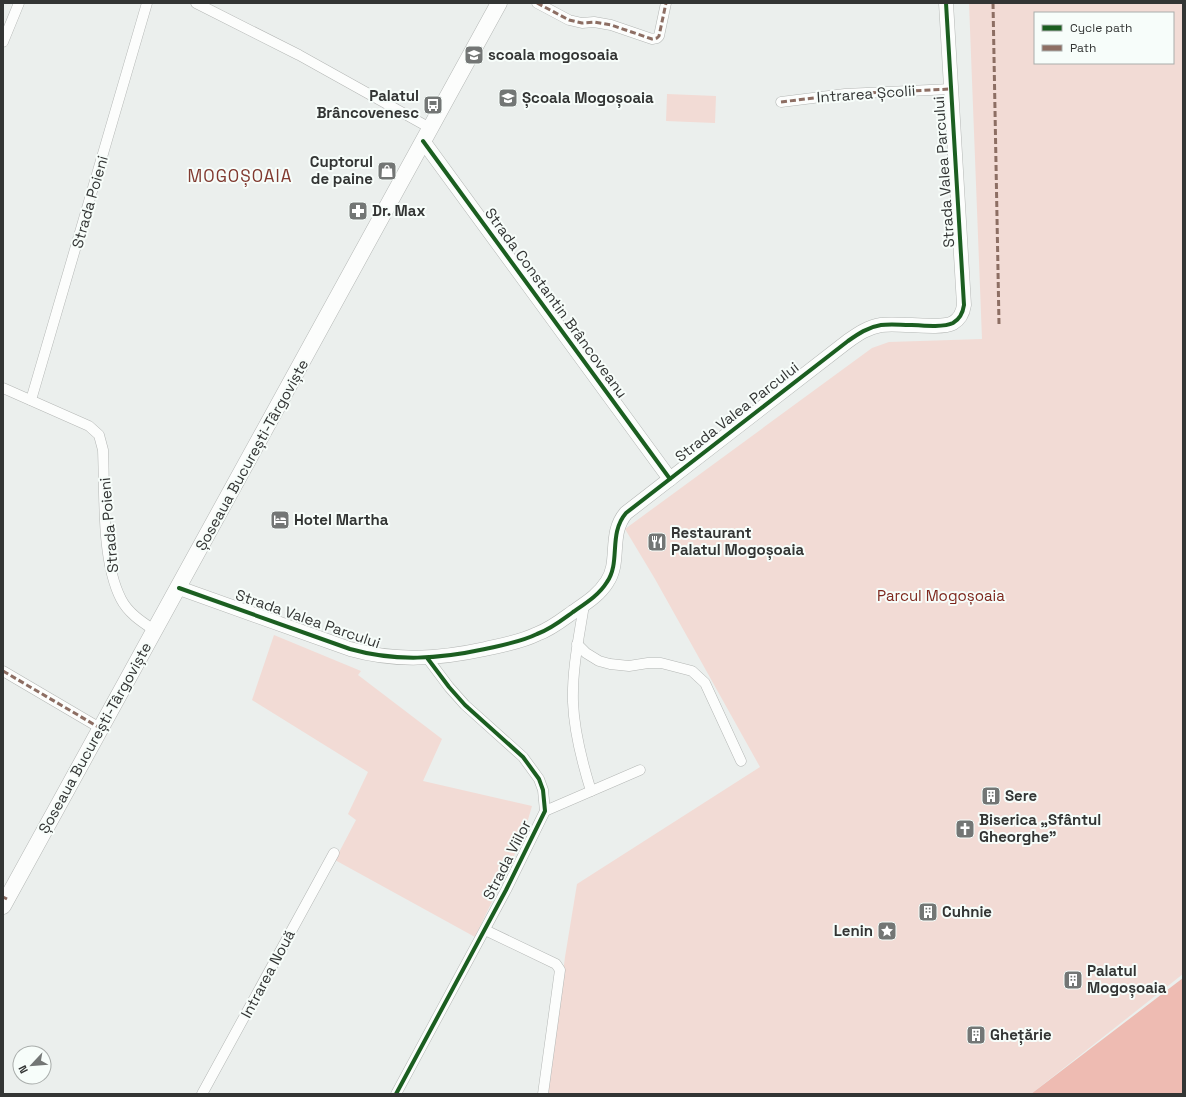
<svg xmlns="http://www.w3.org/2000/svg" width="1186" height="1097" font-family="'Space Grotesk',sans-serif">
	<rect width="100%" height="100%" fill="#ebefed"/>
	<g fill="#f2dbd5" fill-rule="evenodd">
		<path d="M969,3h214v971l-152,120h-483l17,-137 12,-73 183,-117 -105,-188 -30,-50 247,-181 17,-6 93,-3zM1035,13h138v50h-138z"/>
		<polygon points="667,94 716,96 715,123 666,121"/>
		<polygon points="274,635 361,671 358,675 442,739 423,781 532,806 523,837 475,937 335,860 356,820 348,814 368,772 252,700"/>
	</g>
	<polygon fill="#eebbb2" points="1183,978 1183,1094 1031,1094"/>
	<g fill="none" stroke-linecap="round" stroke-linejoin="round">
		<g stroke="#b4b7b5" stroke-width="11">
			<g id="street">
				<polyline points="196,3 299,55 430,128"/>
				<polyline points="537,3 569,20 582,23 594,22 611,25 652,39 657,38 659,36 666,3"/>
				<polyline points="3,42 19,3"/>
				<polyline points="781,102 845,94 951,89"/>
				<path d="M3,388l86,38 10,9 4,15c2,44 -2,110 18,149 7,14 21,23 33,31"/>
				<polyline points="31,400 147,3"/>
				<path d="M584,605c-5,32 -12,64 -11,97 1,30 9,60 18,89"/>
				<polyline points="577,644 586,653 599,661 610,664 629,666 648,663 661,663 692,671 705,683 741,761"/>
				<polyline points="3,671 100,728"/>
				<polyline points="545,811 640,770"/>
				<polyline points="485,930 556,964 560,970 543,1094"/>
				<polyline points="202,1094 334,853"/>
				<polyline points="396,1094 506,890 545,811 543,790 539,779 523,757 465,705 449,687 428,659"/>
			</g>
		</g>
		<g stroke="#b4b7b5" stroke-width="15">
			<g id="secondary">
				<polyline points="423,141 670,479"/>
				<path d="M179,588l171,61c46,13 89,10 135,0 18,-4 36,-7 52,-15 14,-5 25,-14 36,-22 13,-9 26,-17 34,-30 14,-20 1,-48 19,-69l222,-172c10,-7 20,-14 33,-16 18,-3 58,5 72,-2 7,-4 10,-11 11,-18l-18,-302"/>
			</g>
		</g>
		<g stroke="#b4b7b5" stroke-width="17">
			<polyline id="primary" points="3,906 499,3"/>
		</g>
		<use href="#street" stroke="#fcfdfc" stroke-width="10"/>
		<use href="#secondary" stroke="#fcfdfc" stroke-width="14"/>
		<use href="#primary" stroke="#fcfdfc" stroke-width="16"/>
		<g stroke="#8d6e63" stroke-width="3" stroke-dasharray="6 3" stroke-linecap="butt">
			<polyline points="537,3 569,20 582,23 594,22 611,25 652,39 657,38 659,36 666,3"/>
			<polyline points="993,3 999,324"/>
			<polyline points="781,102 845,94 951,89"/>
			<polyline points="3,671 100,728"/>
			<polyline points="3,897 7,899"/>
		</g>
		<g stroke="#f7fdfa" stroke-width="6">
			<g id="cycleway">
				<polyline points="423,141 670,479"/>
				<path d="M179,588l171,61c46,13 89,10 135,0 18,-4 36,-7 52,-15 14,-5 25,-14 36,-22 13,-9 26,-17 34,-30 14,-20 1,-48 19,-69l222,-172c10,-7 20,-14 33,-16 18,-3 58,5 72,-2 7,-4 10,-11 11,-18l-18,-302"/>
				<polyline points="396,1094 506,890 545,811 543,790 539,779 523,757 465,705 449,687 428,659"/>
			</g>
		</g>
		<use href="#cycleway" stroke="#1b5e20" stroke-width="4"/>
	</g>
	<defs>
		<g id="school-square" transform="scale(1)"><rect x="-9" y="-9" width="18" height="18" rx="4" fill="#737675" stroke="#f7fdfa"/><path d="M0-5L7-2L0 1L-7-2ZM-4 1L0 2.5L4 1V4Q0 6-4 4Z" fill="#fff"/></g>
		<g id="bus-square" transform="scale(1)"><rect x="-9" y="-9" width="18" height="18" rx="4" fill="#737675" stroke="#f7fdfa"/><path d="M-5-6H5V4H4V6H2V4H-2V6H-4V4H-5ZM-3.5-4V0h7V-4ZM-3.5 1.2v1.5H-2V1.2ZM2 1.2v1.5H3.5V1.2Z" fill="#fff"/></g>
		<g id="shop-square" transform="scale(1)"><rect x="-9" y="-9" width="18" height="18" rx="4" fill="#737675" stroke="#f7fdfa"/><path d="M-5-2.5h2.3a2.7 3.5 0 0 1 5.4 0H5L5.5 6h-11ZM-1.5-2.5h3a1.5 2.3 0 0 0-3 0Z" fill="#fff"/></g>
		<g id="pharmacy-square" transform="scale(1)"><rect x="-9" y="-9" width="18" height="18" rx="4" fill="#737675" stroke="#f7fdfa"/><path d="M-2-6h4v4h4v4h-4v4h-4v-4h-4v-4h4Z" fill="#fff"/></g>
		<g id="hotel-square" transform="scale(1)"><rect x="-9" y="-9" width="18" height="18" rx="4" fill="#737675" stroke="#f7fdfa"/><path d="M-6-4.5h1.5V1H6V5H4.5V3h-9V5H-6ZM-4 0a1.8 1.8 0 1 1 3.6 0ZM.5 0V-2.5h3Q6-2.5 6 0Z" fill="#fff"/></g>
		<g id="restaurant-square" transform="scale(1)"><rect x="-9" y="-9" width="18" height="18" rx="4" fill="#737675" stroke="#f7fdfa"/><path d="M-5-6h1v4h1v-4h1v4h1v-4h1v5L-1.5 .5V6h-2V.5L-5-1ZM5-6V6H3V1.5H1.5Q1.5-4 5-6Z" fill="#fff"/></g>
		<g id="building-square" transform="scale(1)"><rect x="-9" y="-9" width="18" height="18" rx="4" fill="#737675" stroke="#f7fdfa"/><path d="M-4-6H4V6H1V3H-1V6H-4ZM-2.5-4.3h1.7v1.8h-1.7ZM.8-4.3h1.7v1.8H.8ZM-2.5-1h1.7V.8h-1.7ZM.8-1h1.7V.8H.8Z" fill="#fff"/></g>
		<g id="church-square" transform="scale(1)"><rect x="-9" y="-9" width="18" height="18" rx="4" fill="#737675" stroke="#f7fdfa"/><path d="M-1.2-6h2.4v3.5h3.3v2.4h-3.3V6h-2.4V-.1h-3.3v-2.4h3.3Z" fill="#fff"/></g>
		<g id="sight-square" transform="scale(1)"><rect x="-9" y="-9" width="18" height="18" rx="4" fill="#737675" stroke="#f7fdfa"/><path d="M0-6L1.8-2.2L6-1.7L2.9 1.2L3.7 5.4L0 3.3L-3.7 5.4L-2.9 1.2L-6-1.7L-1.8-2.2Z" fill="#fff"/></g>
	</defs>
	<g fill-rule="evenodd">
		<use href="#school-square" x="474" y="55"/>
		<use href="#school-square" x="508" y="98"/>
		<use href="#bus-square" x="433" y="105"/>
		<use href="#shop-square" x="387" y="171"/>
		<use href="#pharmacy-square" x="358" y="211"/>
		<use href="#hotel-square" x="280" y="520"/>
		<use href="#restaurant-square" x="657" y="542"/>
		<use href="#building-square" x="991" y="796"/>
		<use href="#church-square" x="965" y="829"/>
		<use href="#building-square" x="928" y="912"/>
		<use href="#sight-square" x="887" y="931"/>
		<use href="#building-square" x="1073" y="980"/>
		<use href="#building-square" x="976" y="1035"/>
	</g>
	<g text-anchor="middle" stroke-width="4" stroke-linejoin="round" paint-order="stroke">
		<g font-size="15" font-weight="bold" fill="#333534" stroke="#f7fdfa" text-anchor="start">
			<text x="488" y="60">scoala mogosoaia</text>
			<text x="419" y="101" text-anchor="end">Palatul<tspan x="419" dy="17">Brâncovenesc</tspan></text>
			<text x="522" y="103">Școala Mogoșoaia</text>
			<text x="373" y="167" text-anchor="end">Cuptorul<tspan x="373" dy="17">de paine</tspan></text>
			<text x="372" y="216">Dr. Max</text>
			<text x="294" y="525">Hotel Martha</text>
			<text x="671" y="538">Restaurant<tspan x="671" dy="17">Palatul Mogoșoaia</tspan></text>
			<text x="1005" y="801">Sere</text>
			<text x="979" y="825">Biserica „Sfântul<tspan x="979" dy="17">Gheorghe”</tspan></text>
			<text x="942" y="917">Cuhnie</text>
			<text x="873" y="936" text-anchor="end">Lenin</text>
			<text x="1087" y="976">Palatul<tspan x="1087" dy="17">Mogoșoaia</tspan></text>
			<text x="990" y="1040">Ghețărie</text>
		</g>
		<g font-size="15" fill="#333534" stroke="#f7fdfa">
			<text transform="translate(866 94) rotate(-4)" y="5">Intrarea Școlii</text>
			<text transform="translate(944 172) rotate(-94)" y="5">Strada Valea Parcului</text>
			<text transform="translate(90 202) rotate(-74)" y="5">Strada Poieni</text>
			<text transform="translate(556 303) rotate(54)" y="5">Strada Constantin Brâncoveanu</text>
			<text transform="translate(737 412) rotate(-38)" y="5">Strada Valea Parcului</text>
			<text transform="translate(252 455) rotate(-61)" y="5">Șoseaua București-Târgoviște</text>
			<text transform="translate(109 525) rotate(-95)" y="5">Strada Poieni</text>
			<text transform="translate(308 619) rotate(19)" y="5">Strada Valea Parcului</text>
			<text transform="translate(95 738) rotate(-61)" y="5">Șoseaua București-Târgoviște</text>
			<text transform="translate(507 860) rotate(-63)" y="5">Strada Viilor</text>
			<text transform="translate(268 974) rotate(-62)" y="5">Intrarea Nouă</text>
		</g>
		<g font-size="15" fill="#7e271d" stroke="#f7fdfa">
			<text x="941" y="601">Parcul Mogoșoaia</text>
		</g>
		<g font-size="17" letter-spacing="1" fill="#813a30" stroke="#f7fdfa">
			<text x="240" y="182">MOGOȘOAIA</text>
		</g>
	</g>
	<rect width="1186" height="1097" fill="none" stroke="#333534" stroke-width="8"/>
	<rect x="1034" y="12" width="140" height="52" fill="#f7fdfa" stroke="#a9adab"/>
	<rect x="1042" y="25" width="20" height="6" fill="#1b5e20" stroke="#a9adab"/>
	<text x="1070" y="32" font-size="12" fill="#333534">Cycle path</text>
	<rect x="1042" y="45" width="20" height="6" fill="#8d6e63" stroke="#a9adab"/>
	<text x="1070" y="52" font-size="12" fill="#333534">Path</text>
	<g transform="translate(32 1065) rotate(244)"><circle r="19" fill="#f7fdfa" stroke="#a9adab"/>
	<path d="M0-3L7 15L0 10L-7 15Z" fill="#737675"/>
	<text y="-6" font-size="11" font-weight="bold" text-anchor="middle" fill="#333534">N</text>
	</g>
</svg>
